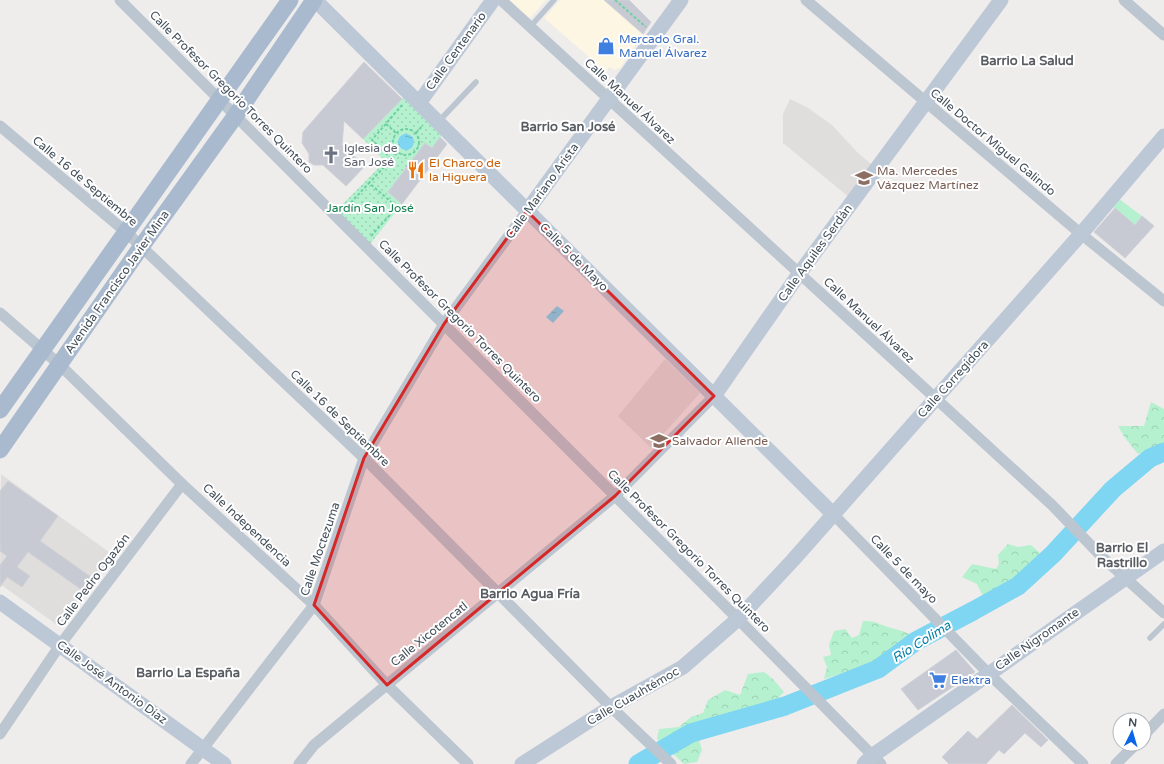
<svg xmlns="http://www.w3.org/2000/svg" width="1164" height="764" font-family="'Varela Round',sans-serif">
	<defs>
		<pattern id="grass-dots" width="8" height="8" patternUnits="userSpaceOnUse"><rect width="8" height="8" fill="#b5f1cf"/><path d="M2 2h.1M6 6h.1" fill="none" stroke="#9dd0b4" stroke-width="1.8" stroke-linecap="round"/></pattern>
		<pattern id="forest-crowns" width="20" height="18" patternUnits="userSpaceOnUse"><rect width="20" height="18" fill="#b5f1cf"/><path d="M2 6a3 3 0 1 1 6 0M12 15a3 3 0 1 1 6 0" fill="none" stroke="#9dd0b4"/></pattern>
		<pattern id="water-ripples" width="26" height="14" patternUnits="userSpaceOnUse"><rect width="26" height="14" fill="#7fd6f2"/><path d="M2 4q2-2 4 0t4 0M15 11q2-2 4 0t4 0" fill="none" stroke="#6ab0c7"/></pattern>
	</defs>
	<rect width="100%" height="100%" fill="#efecec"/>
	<g fill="#fdf6e2">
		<polygon points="509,0 546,0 530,18"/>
		<polygon points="560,0 604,0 643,34 620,68 614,70 609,67 607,71 603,74 595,73 592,65 586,61 589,57 544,18"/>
	</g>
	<g fill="#e0dddd">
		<polygon points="790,99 808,108 832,125 856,151 873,166 849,197 783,143 783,114"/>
		<polygon points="665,359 700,393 651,448 618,416"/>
		<polygon points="1,474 113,555 60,627 0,584"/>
	</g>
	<path fill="url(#grass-dots)" fill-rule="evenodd" d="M404,97l38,38 -10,13 -7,-5 -37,49 14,12 -32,40 -33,-34 48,-49 -22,-22zM414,141l-1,5 -4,3h-8l-3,-5z"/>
	<g fill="url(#forest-crowns)">
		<polygon points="1151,402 1164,409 1164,445 1138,454 1125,438 1118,426 1144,426"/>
		<polygon points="1008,544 1018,547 1031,545 1040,553 1016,581 983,596 977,584 962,577 972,564 996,569 999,564 998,555"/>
		<path d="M863,621c13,0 13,2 25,6 9,3 16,3 24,9l-41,28 -47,15 3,-12 -4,-10 8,-2 -2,-10 5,-14 11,-2 7,9 7,-3z"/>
		<polygon points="764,672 773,679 784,692 770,706 748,721 722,720 713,732 698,736 702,750 697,762 684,764 657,739 659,729 679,727 691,717 703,713 708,700 725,690 740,695 748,674"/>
	</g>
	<polygon fill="#b5f1cf" points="1119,199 1142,216 1127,235 1124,216 1113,207"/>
	<g fill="url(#water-ripples)">
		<circle cx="406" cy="142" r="8"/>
		<polygon points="557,306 564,311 553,323 546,317"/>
	</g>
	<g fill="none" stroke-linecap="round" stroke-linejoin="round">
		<polyline stroke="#7fd6f2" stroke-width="19" points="638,764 691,733 785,706 878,669 916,641 973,611 1018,586 1053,554 1113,489 1150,458 1164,452"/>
	</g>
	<g fill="#c7cad2" stroke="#cfd2d8">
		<polygon points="604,0 629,0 651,22 643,34"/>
		<polygon points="364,62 402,99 363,139 344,121 342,145 365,166 346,186 323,165 314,165 309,162 309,154 302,143 303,132"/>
		<polygon points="440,137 447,144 402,204 388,192 425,143 432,148"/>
		<polygon points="1115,208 1135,225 1142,216 1154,226 1125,258 1094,232"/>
		<polygon points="8,481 58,516 40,541 91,577 82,590 28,552 17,567 30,576 22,587 7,577 0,587 0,565 7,556 0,551 0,491"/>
		<polygon points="956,650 975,672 918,710 901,689"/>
		<polygon points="1012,705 1048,740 1041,747 1025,733 1004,754 999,750 986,764 949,764 942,757 968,731 977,739"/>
	</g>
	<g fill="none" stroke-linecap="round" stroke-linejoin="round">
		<g stroke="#6bd1a3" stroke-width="2" stroke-dasharray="3 2" stroke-linecap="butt">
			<polyline points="615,0 646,27"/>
			<polyline points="386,124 396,133"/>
			<circle cx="406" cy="142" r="13"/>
			<polyline points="416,133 423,125"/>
			<polyline points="392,159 398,152"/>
			<polyline points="344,210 369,183"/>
			<polyline points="371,236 397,207 369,183 392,159 372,140 402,105"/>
		</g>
		<g stroke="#bbc6d0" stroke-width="5.5">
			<polyline points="530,27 554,0"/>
			<polyline points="439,121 476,82"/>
			<polyline points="1150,638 1164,624"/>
		</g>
		<g stroke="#bbc6d0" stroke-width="11">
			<polyline points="120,0 738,619 881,764"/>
			<polyline points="501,0 1052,505 1101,556 1164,613"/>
			<polyline points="806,0 1081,234 1164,301"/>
			<polyline points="1124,0 1164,35"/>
			<polyline points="0,126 126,232 364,458 611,707 671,764"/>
			<polyline points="0,313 60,365 182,484 314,605 387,685 468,764"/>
			<polyline points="833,514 988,673 1083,764"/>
			<polyline points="0,734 60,645 182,484"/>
			<polyline points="1144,735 1164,714"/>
			<polyline points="191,764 314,605 364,458 444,324 527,211"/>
			<polyline points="299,764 314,745 615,496 714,396"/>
			<polyline points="1116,764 1136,744"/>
		</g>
		<g stroke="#bdc8d7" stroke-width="15">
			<polyline points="315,0 833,514"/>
			<polyline points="419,103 493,0"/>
			<polyline points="527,211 681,0"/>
			<polyline points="714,396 799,274 1001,0"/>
			<polyline points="0,602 224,764"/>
			<polyline points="522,764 611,707 683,667 738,619 793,560 1081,234 1164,136"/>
			<polyline points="864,764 872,756 1164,551"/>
		</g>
		<g stroke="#a9bace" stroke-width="17">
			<polyline points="0,410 290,0"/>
			<polyline points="0,450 141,247 236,115 314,0"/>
		</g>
	</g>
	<path fill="#d62828" fill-opacity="0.2" stroke="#d62828" stroke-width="3" stroke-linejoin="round" d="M527,211l187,185 -99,100 -228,189 -73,-80 50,-147 80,-134z"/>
	<defs>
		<g id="shop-bare" transform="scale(1.38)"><path d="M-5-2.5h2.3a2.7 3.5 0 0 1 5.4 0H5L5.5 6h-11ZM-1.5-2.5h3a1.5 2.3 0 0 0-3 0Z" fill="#3f7fe0" stroke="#fff" stroke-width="2.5" paint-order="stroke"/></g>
		<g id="church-bare" transform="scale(1.38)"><path d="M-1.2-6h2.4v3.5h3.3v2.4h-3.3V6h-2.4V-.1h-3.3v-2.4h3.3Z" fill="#6b7280" stroke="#fff" stroke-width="2.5" paint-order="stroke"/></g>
		<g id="restaurant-bare" transform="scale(1.38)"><path d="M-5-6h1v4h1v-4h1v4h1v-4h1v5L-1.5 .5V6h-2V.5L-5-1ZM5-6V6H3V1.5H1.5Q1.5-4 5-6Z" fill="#e8710a" stroke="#fff" stroke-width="2.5" paint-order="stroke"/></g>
		<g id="school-bare" transform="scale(1.38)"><path d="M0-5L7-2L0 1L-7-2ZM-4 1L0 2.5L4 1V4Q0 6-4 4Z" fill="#8d6e63" stroke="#fff" stroke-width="2.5" paint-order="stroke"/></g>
		<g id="supermarket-bare" transform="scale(1.38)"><path d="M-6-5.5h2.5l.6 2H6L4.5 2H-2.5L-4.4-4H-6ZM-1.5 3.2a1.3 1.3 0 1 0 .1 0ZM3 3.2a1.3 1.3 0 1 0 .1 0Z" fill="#3f7fe0" stroke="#fff" stroke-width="2.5" paint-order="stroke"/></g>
	</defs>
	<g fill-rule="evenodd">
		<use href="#shop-bare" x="606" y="46"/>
		<use href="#church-bare" x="331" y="155"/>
		<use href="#restaurant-bare" x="416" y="170"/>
		<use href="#school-bare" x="864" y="178"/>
		<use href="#school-bare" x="659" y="441"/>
		<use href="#supermarket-bare" x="938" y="680"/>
	</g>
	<g text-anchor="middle" stroke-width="4" stroke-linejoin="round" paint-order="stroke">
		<g font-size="12" fill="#366cbe" stroke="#fff" text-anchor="start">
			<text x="619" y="43">Mercado Gral.<tspan x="619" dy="14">Manuel Álvarez</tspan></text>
			<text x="951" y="684">Elektra</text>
		</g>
		<g font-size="12" fill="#434f5a" stroke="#fff">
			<text transform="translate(456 51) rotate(-54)" y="4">Calle Centenario</text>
			<text transform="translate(231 92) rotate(45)" y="4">Calle Profesor Gregorio Torres Quintero</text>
			<text transform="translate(630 101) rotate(43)" y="4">Calle Manuel Álvarez</text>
			<text transform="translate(993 142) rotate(40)" y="4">Calle Doctor Miguel Galindo</text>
			<text transform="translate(85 181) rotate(40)" y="4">Calle 16 de Septiembre</text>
			<text transform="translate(542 191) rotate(-54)" y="4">Calle Mariano Arista</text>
			<text transform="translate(815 253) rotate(-54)" y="4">Calle Aquiles Serdán</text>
			<text transform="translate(574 257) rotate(45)" y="4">Calle 5 de Mayo</text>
			<text transform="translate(117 282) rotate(-55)" y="4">Avenida Francisco Javier Mina</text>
			<text transform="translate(869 320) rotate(43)" y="4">Calle Manuel Álvarez</text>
			<text transform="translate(460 321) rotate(45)" y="4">Calle Profesor Gregorio Torres Quintero</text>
			<text transform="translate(953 379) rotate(-48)" y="4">Calle Corregidora</text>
			<text transform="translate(340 418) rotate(44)" y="4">Calle 16 de Septiembre</text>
			<text transform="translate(247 525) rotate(43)" y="4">Calle Independencia</text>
			<text transform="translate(320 549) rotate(-71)" y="4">Calle Moctezuma</text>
			<text transform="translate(689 551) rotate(45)" y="4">Calle Profesor Gregorio Torres Quintero</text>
			<text transform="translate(904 569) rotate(46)" y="4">Calle 5 de mayo</text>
			<text transform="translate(93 580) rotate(-53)" y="4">Calle Pedro Ogazón</text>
			<text transform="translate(429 634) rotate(-39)" y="4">Calle Xicotencatl</text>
			<text transform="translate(1037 639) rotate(-35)" y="4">Calle Nigromante</text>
			<text transform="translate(112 682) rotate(36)" y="4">Calle José Antonio Díaz</text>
			<text transform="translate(633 696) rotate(-30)" y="4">Calle Cuauhtémoc</text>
		</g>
		<g font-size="12" fill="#5b616d" stroke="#fff" text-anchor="start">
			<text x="344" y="152">Iglesia de<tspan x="344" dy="14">San José</tspan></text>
		</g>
		<g font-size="12" fill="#c56008" stroke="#fff" text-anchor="start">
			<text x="429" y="167">El Charco de<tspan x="429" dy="14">la Higuera</tspan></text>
		</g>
		<g font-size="12" fill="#785e54" stroke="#fff" text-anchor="start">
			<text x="877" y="175">Ma. Mercedes<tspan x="877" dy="14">Vázquez Martínez</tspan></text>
			<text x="672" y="445">Salvador Allende</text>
		</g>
		<g font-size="12" fill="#10804c" stroke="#fff">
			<text x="370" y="212">Jardín San José</text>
		</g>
		<g font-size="13" font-weight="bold" fill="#585c61" stroke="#fff">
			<text x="1027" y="65">Barrio La Salud</text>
			<text x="568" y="131">Barrio San José</text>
			<text x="1122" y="552">Barrio El<tspan x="1122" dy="15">Rastrillo</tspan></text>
			<text x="530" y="598">Barrio Agua Fría</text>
			<text x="188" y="677">Barrio La España</text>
		</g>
		<g font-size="13" font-style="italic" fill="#037ea6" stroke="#fff">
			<text transform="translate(921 641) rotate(-32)" y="5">Río Colima</text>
		</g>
	</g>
	<g transform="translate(1132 732) rotate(5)"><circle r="19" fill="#ffffff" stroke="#b4b9bd"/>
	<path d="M0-3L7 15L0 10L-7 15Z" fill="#0c65e9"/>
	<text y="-6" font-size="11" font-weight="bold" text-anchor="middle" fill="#434f5a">N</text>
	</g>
</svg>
